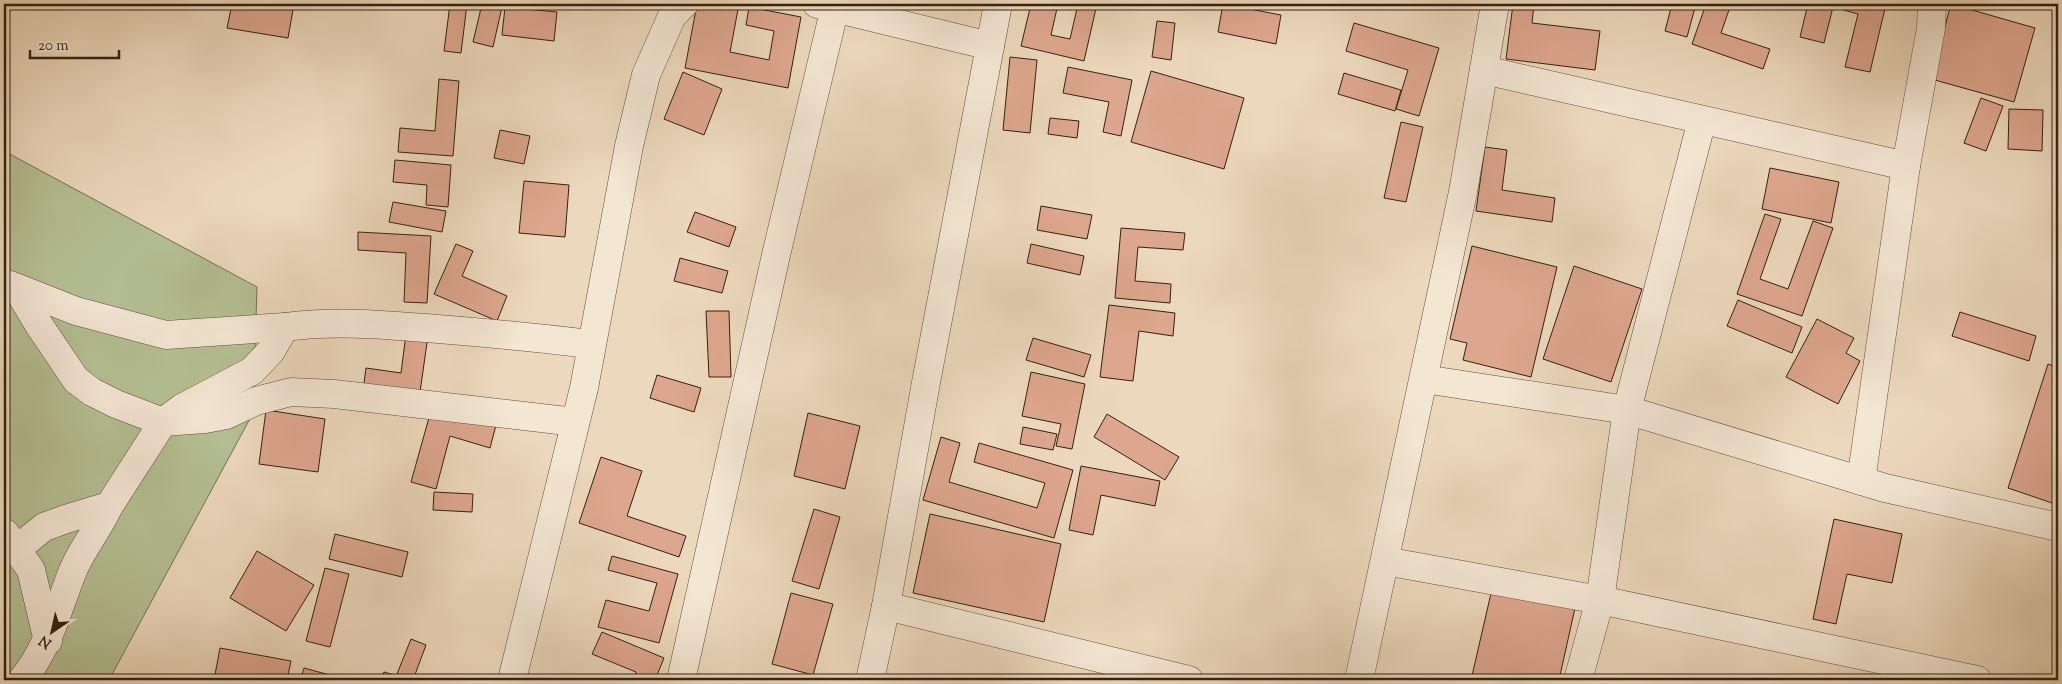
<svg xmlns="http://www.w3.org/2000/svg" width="2062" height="684" font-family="'Sorts Mill Goudy',serif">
	<rect width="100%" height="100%" fill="#ecd8bc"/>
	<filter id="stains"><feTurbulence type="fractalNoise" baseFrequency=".004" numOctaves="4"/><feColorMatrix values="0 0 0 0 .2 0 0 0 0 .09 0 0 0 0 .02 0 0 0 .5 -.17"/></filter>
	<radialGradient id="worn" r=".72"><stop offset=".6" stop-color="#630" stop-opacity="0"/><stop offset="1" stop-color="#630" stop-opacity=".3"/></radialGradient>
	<polygon fill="#b4bf93" stroke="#747052" points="4,151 257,287 253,413 109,680 4,680"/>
	<g fill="#dda68e" stroke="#332210">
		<polygon points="232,4 294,4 288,38 227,28"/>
		<polygon points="450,4 467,4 461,53 444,51"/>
		<polygon points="482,4 502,7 493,47 473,42"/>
		<polygon points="697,4 739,4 730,52 769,60 774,31 746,25 749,7 801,17 788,88 685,68"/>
		<polygon points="1031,4 1058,4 1051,35 1070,39 1078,4 1097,4 1084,61 1021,46"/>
		<polygon points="1223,4 1281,15 1276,44 1218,32"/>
		<polygon points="1513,4 1534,4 1532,23 1600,31 1595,70 1506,59"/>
		<polygon points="1672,4 1696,4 1687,37 1665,31"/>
		<polygon points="1706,4 1731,4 1721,33 1770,49 1763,69 1692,44"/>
		<polygon points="1808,4 1886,4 1870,72 1845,67 1858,14 1833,7 1824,43 1800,37"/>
		<polygon points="1951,4 2035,28 2014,102 1931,79"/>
		<polygon points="505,7 557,12 554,41 502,35"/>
		<polygon points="1157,21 1175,23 1171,60 1152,57"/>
		<polygon points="1354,23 1439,48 1419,116 1396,109 1408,70 1346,51"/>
		<polygon points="1010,57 1037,60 1030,133 1003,130"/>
		<polygon points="1068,67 1132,80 1121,136 1103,132 1109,102 1063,93"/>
		<polygon points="1151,71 1244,98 1224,169 1131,142"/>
		<polygon points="683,72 722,89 704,135 664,119"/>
		<polygon points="1344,73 1401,90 1395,111 1338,94"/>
		<polygon points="439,79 459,81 453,156 398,152 400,128 435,131"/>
		<polygon points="1981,98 2003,106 1986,151 1964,143"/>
		<polygon points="2009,109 2043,110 2042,151 2008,149"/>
		<polygon points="1050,118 1079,121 1077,138 1048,134"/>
		<polygon points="1401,122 1423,127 1406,202 1384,198"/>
		<polygon points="500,130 530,136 524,164 494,158"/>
		<polygon points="1485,147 1507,150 1502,190 1555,198 1552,222 1476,211"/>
		<polygon points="395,160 451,165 448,207 426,205 427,185 393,182"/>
		<polygon points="1770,168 1839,182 1831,223 1762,209"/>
		<polygon points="524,181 569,185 565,237 519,233"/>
		<polygon points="393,202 446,211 442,232 389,222"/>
		<polygon points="1041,206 1092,215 1087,239 1037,230"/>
		<polygon points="695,212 736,227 729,247 687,232"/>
		<polygon points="1765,214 1781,219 1760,279 1788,289 1813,221 1833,228 1802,316 1737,294"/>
		<polygon points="1121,228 1185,233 1183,250 1138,247 1135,281 1171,284 1170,303 1115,298"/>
		<polygon points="358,232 431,236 427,303 404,302 406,253 358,250"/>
		<polygon points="456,244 473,251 462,276 507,296 497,321 434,294"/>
		<polygon points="1031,244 1084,256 1080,275 1027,263"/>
		<polygon points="1472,246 1557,267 1531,377 1463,360 1467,343 1450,339"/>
		<polygon points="680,258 728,271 722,293 674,281"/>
		<polygon points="1574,266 1642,289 1611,382 1543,359"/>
		<polygon points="1738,300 1802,327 1792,353 1727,326"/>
		<polygon points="1109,305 1175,313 1173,336 1139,331 1133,381 1100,377"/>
		<polygon points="706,311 729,311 731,377 709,377"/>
		<polygon points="1960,312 2036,336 2029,361 1952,336"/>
		<polygon points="1817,319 1854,338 1846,353 1860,361 1838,404 1786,377"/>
		<polygon points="407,326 429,329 419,399 363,391 366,368 401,373"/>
		<polygon points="1033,338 1091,355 1084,377 1026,360"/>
		<polygon points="2048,364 2058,368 2058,505 2008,488"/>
		<polygon points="1031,372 1085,384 1072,449 1056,446 1061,424 1022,416"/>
		<polygon points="657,375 701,388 694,412 650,398"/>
		<polygon points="432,407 496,425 490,448 450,436 436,489 411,482"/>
		<polygon points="266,410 325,419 318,472 259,464"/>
		<polygon points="808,413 860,426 845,489 794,476"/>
		<polygon points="1107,414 1179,457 1165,480 1094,437"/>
		<polygon points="1023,427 1057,434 1053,450 1020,444"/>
		<polygon points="941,437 960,443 949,482 1037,508 1045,483 974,462 979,443 1073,470 1054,538 923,500"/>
		<polygon points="601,457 642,471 627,516 686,536 679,557 579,523"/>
		<polygon points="1081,466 1160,481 1155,506 1101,495 1093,535 1069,530"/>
		<polygon points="434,492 473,494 472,512 433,510"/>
		<polygon points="814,509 840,517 819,589 792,581"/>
		<polygon points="930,514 1061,544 1044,622 913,593"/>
		<polygon points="1834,519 1902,534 1892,583 1847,574 1836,624 1813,619"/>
		<polygon points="335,534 408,552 402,577 329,559"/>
		<polygon points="257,551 314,585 286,631 230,598"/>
		<polygon points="612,556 678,574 659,643 598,627 606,600 649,611 657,583 608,570"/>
		<polygon points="325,568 349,574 330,647 306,641"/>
		<polygon points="1492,589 1575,608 1559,680 1471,680"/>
		<polygon points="791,593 833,604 813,675 772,664"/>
		<polygon points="602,632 664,658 655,680 633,680 636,672 592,654"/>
		<polygon points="411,639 426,645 413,680 397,674"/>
		<polygon points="220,648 291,661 287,680 255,680 239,677 238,680 214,680"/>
		<polygon points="304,668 348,680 300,680"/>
		<polygon points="384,672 412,680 381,680"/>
	</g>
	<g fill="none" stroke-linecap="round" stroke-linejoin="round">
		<g stroke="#61503b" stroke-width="29">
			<g id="minor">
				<polyline points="817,4 990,46"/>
				<polyline points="1484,70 1906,166"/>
				<polyline points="10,285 76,311 166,335 285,327"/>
				<polyline points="17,288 39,325 76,380 92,392 116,404 163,422 205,419 226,415 256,401 291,392 334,394 575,422"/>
				<polyline points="1424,379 1627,410 1885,488 2058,527"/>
				<polyline points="1861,481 1906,166 1931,28 1932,4"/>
				<polyline points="5,533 31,570 48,641"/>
				<path d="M4,553l24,-13 16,-13 22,-8 43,-13 54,-84 19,-14 70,-37 19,-20 14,-24c52,-7 102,-2 153,2 51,4 102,9 152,15"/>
				<polyline points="1385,561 1600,600 1977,680"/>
				<polyline points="886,606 1189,680"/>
				<path d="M22,680c27,-33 35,-69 50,-107 9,-24 27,-44 37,-67"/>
				<polyline points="512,680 584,388 629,146 646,75 672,16 684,4"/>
				<polyline points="681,680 776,255 835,7"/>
				<polyline points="870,680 886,606 927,377 998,4"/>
				<polyline points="1359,680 1463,192 1495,4"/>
				<polyline points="1578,680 1600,600 1627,410 1702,120"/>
			</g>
		</g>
		<use href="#minor" stroke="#f3e6d3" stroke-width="28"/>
	</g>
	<rect width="2062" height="684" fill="none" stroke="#ecd8bc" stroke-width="20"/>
	<rect x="5" y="5" width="2052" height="674" fill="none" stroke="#332210" stroke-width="2.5"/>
	<rect x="10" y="10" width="2042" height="664" fill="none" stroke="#332210"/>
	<g transform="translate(52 632) rotate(214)" stroke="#f3e6d3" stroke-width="4" paint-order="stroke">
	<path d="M0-4L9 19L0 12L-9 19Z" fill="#332210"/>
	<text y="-8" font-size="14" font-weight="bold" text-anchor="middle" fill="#332210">N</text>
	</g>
	<path d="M30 50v8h89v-8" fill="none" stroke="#332210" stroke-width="2.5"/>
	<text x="38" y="50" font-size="15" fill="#332210" stroke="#f3e6d3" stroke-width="4" paint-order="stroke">20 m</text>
	<rect width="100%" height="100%" filter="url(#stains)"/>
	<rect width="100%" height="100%" fill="url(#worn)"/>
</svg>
